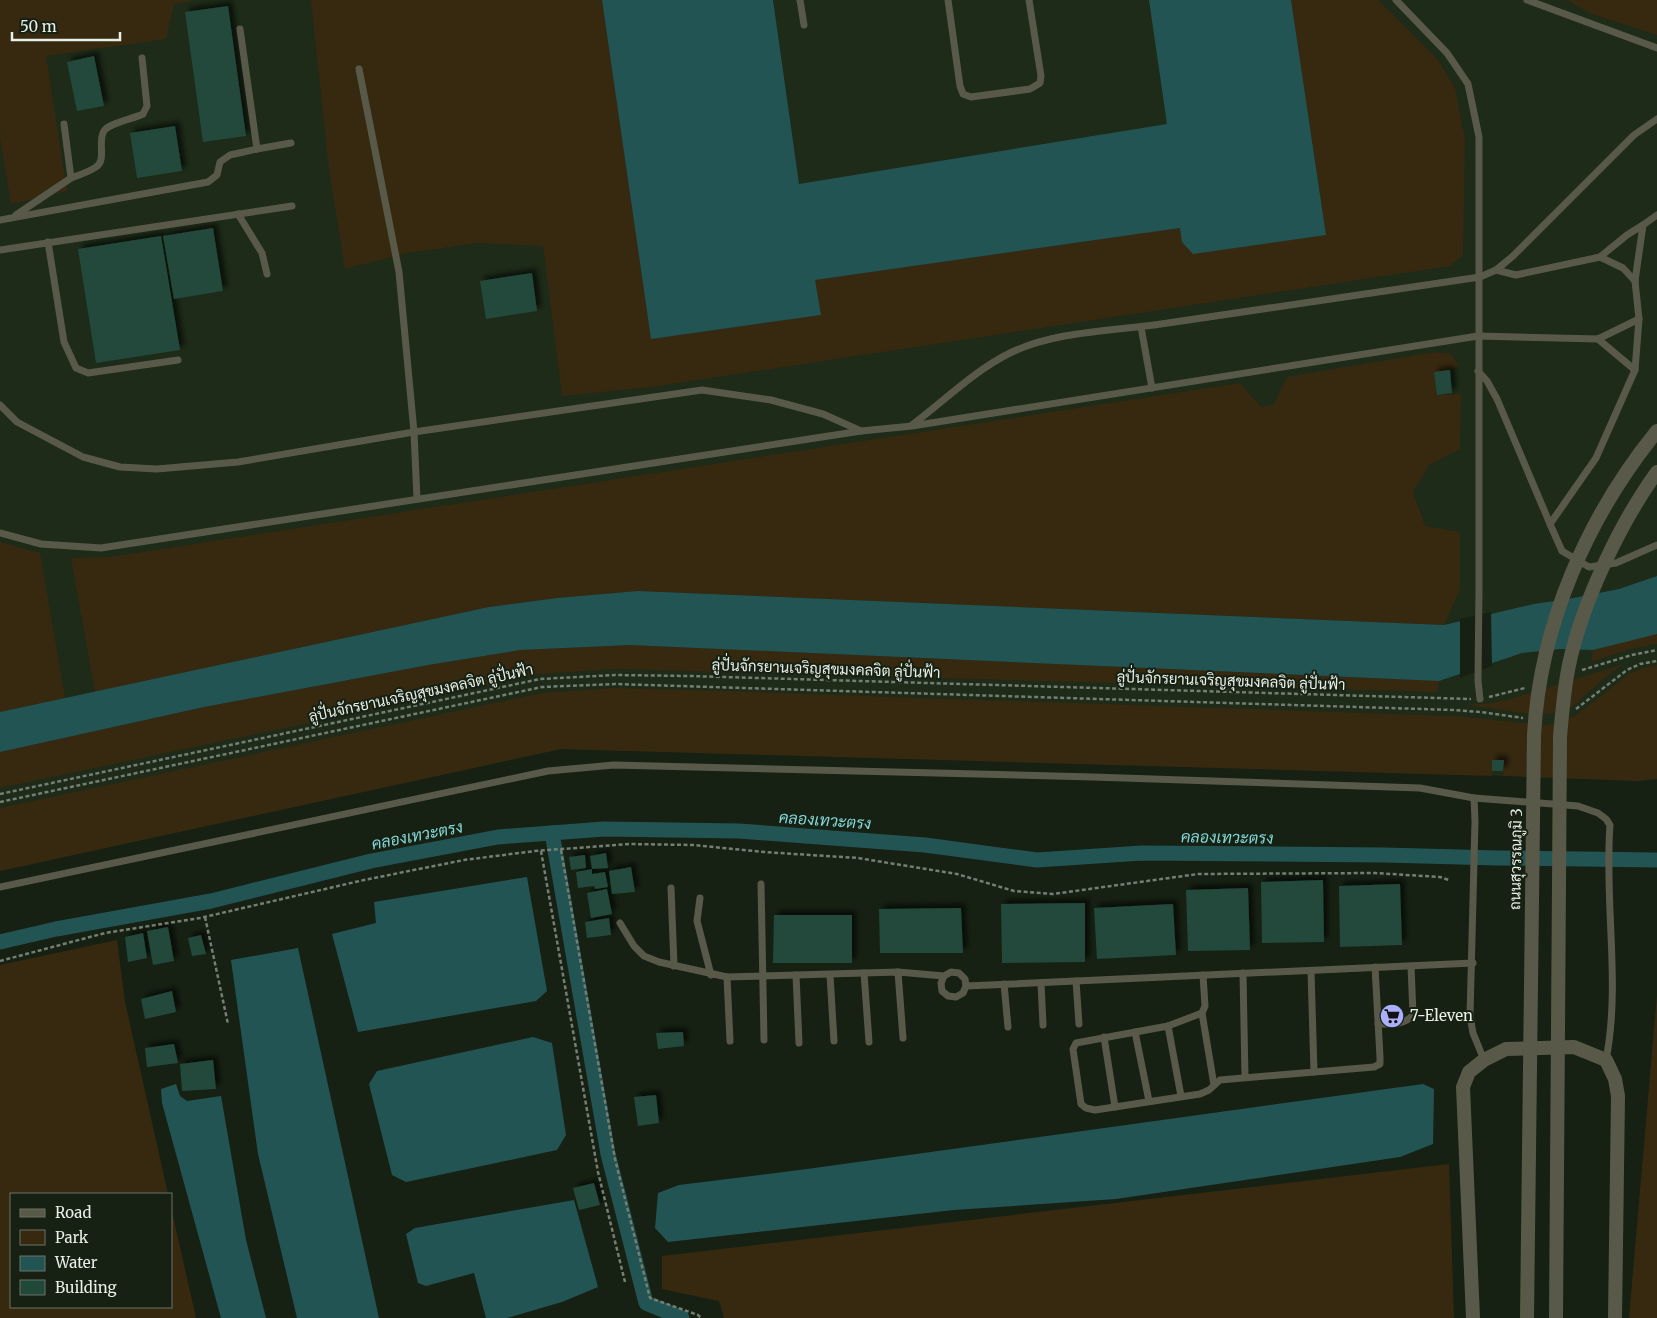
<svg xmlns="http://www.w3.org/2000/svg" width="1657" height="1318" font-family="Merriweather,Sarabun,serif">
	<defs>
		<filter id="shadow"><feDropShadow dx="4.5" dy="-4.5" stdDeviation="2.5" flood-color="#0009"/></filter>
	</defs>
	<rect width="100%" height="100%" fill="#162113"/>
	<polygon fill="#1d2b18" points="0,0 1657,0 1657,736 1638,781 1297,768 561,749 0,871"/>
	<g fill="#372910">
		<polygon points="0,0 196,0 174,4 166,39 46,56 67,191 11,204 0,138"/>
		<polygon points="311,0 602,0 651,339 821,315 814,280 1180,228 1326,235 1291,0 1378,0 1438,60 1455,88 1465,140 1463,255 1450,266 651,387 562,396 543,246 477,243 407,253 345,269 329,170"/>
		<polygon points="1567,0 1657,0 1657,35 1592,14"/>
		<polygon points="1434,352 1451,354 1459,366 1450,370 1434,373 1437,395 1461,394 1460,449 1429,465 1413,492 1425,526 1460,532 1460,589 1444,625 638,591 557,598 489,607 95,692 71,558 110,557 1240,383 1261,407 1274,404 1287,377"/>
		<polygon points="0,542 40,553 65,698 0,712"/>
		<polygon points="1657,634 1657,644 1630,649 1591,662 1593,650"/>
		<polygon points="630,645 1439,681 1438,692 616,669 540,674 0,788 0,752 204,707 428,665 520,650"/>
		<path d="M1624,664c-14,9 -27,20 -39,31 -4,4 -9,10 -15,13 -27,14 -75,-1 -106,-3l29,-2 18,-4z"/>
		<polygon points="1657,665 1657,779 1638,781 1503,776 1504,760 1492,760 1492,776 561,749 0,871 0,808 542,693 614,688 691,690 1454,716 1547,725 1575,716 1629,674 1643,668"/>
		<polygon points="117,940 125,1002 168,1194 11,1194 11,1307 171,1307 171,1207 196,1318 0,1318 0,965"/>
		<polygon points="1657,995 1657,1318 1629,1318"/>
		<polygon points="1449,1164 1454,1318 724,1318 719,1301 662,1289 662,1256"/>
	</g>
	<g fill="#235454">
		<polygon points="602,0 773,0 799,184 1167,124 1149,0 1291,0 1326,235 1193,254 1182,242 1180,228 815,280 821,315 651,339"/>
		<polygon points="1657,576 1657,634 1593,650 1560,649 1522,653 1439,681 630,645 520,650 428,665 204,707 0,752 0,712 489,607 557,598 638,591 1444,625 1534,604 1574,598 1619,589"/>
		<polygon points="527,877 547,991 536,1001 358,1032 332,934 376,923 374,902"/>
		<polygon points="298,948 379,1318 297,1318 258,1154 231,960"/>
		<polygon points="533,1037 552,1043 566,1135 557,1150 406,1182 392,1175 369,1084 377,1071"/>
		<polygon points="176,1084 180,1096 187,1101 221,1096 246,1240 266,1318 221,1318 162,1103 161,1089"/>
		<polygon points="1423,1084 1434,1089 1433,1144 1400,1157 1116,1199 954,1210 668,1242 655,1228 658,1193 679,1185 807,1169"/>
		<polygon points="574,1200 598,1287 562,1302 507,1318 486,1318 474,1273 426,1286 418,1283 406,1234 415,1228"/>
	</g>
	<polygon fill="#162113" points="1491,612 1492,666 1460,678 1460,619"/>
	<g fill="none" stroke-linecap="round" stroke-linejoin="round">
		<g stroke="#235454" stroke-width="15">
			<polyline points="552,833 608,1154 646,1303 682,1318"/>
			<polyline points="0,942 56,929 211,901 371,861 498,837 604,829 739,831 925,845 1037,860 1142,853 1384,855 1498,858 1657,860"/>
		</g>
	</g>
	<g fill="#21493a" filter="url(#shadow)">
		<polygon points="228,6 246,136 203,142 185,12"/>
		<polygon points="94,56 104,106 77,111 67,62"/>
		<polygon points="175,126 182,171 137,178 130,133"/>
		<polygon points="213,228 223,291 174,299 163,236"/>
		<polygon points="161,236 180,350 96,363 78,249"/>
		<polygon points="532,273 537,311 486,319 480,281"/>
		<polygon points="1450,370 1452,393 1437,395 1434,372"/>
		<polygon points="1492,760 1504,760 1503,771 1492,771"/>
		<polygon points="606,853 608,868 592,869 590,856"/>
		<polygon points="585,855 586,868 571,870 569,857"/>
		<polygon points="631,867 635,892 612,894 609,871"/>
		<polygon points="592,869 592,874 605,872 608,887 595,889 594,886 578,888 576,872"/>
		<polygon points="1323,880 1324,942 1262,943 1261,882"/>
		<polygon points="1400,884 1402,945 1340,947 1339,886"/>
		<polygon points="1248,888 1250,950 1188,951 1186,890"/>
		<polygon points="607,889 612,914 591,918 587,893"/>
		<polygon points="1085,903 1085,962 1002,963 1001,904"/>
		<polygon points="1173,904 1176,955 1097,959 1094,908"/>
		<polygon points="961,908 963,953 880,953 879,909"/>
		<polygon points="774,915 852,915 852,963 773,963"/>
		<polygon points="609,918 611,935 587,938 585,922"/>
		<polygon points="168,927 174,961 153,965 147,931"/>
		<polygon points="143,933 147,958 128,962 125,937"/>
		<polygon points="201,935 206,954 192,956 188,938"/>
		<polygon points="172,991 176,1012 145,1019 141,999"/>
		<polygon points="683,1032 684,1046 658,1049 656,1033"/>
		<polygon points="174,1044 178,1063 147,1067 145,1048"/>
		<polygon points="213,1060 216,1089 182,1091 180,1064"/>
		<polygon points="656,1095 659,1123 638,1126 634,1097"/>
		<polygon points="594,1183 600,1205 579,1210 573,1188"/>
	</g>
	<g fill="none" stroke-linecap="round" stroke-linejoin="round">
		<g stroke="#757e73" stroke-width="2.5" stroke-dasharray="4 2.5" stroke-linecap="butt">
			<polyline points="1582,670 1632,655 1657,650"/>
			<polyline points="1489,697 1525,688"/>
			<polyline points="1576,709 1627,670 1640,664 1657,661"/>
			<polyline points="0,794 540,679 615,675 690,676 1471,699"/>
			<polyline points="0,802 542,687 615,684 1454,710 1481,712 1523,718"/>
			<polyline points="561,850 615,1159 650,1298 698,1315 701,1318"/>
			<polyline points="541,851 598,1172 625,1282"/>
			<polyline points="205,917 228,1024"/>
			<polyline points="0,961 105,933 200,918 364,880 464,860 535,851 630,844 693,845 764,852 858,858 957,874 1014,891 1053,894 1198,874 1375,873 1440,877 1449,880"/>
		</g>
		<g stroke="#59594a" stroke-width="7">
			<polyline points="800,0 804,25"/>
			<polyline points="948,0 960,86 963,94 971,97 1030,89 1040,83 1041,76 1029,0"/>
			<polyline points="1396,0 1447,53 1468,84 1479,137 1479,588 1478,681 1480,699"/>
			<polyline points="1527,0 1657,48"/>
			<polyline points="359,69 399,272 414,432 417,499"/>
			<polyline points="257,149 291,143"/>
			<path d="M71,178c8,-3 18,-6 25,-11 11,-7 1,-26 8,-36 5,-8 29,-12 39,-17l4,-8 -5,-48"/>
			<polyline points="238,214 262,253 267,274"/>
			<polyline points="16,215 71,178 64,124"/>
			<polyline points="1657,215 1643,225 1635,281 1639,319 1635,370 1596,458 1550,524 1562,551 1589,567 1616,563 1657,545"/>
			<polyline points="0,220 208,182 217,175 220,162 230,155 257,149 240,29"/>
			<polyline points="48,242 64,342 76,368 88,373 178,360"/>
			<polyline points="0,250 292,206"/>
			<polyline points="1600,257 1623,268 1635,281"/>
			<polyline points="1496,270 1516,275 1600,257 1627,235 1643,225"/>
			<polyline points="1141,327 1152,388"/>
			<polyline points="1598,339 1635,370"/>
			<polyline points="1478,371 1487,381 1497,399 1550,524"/>
			<polyline points="0,405 17,422 83,457 120,467 157,469 238,462 414,432 702,390 771,400 823,414 861,431"/>
			<path d="M912,425c31,-23 63,-55 98,-72 45,-22 102,-22 151,-29 106,-16 212,-32 319,-47l16,-7 17,-14 121,-121 23,-16"/>
			<polyline points="0,533 41,544 101,548 861,431 912,426 1478,336 1598,339 1639,319"/>
			<path d="M1474,798l104,8 20,7 8,6 4,6c-6,78 11,158 -4,235"/>
			<polyline points="761,884 764,1040"/>
			<polyline points="0,887 548,771 614,765 1093,777 1420,788 1474,798 1475,821 1470,1016 1473,1033 1484,1060"/>
			<polyline points="671,888 674,966"/>
			<polyline points="700,898 697,921 711,975"/>
			<polyline points="620,923 634,946 644,956 659,962 727,977 898,972 944,976 951,972 959,973 965,979 966,986 963,993 956,997 948,996 942,991 941,983 944,976"/>
			<polyline points="1311,971 1314,1072"/>
			<polyline points="898,972 903,1038"/>
			<polyline points="864,973 869,1042"/>
			<polyline points="1243,973 1245,1077"/>
			<polyline points="796,975 799,1043"/>
			<polyline points="830,975 834,1041"/>
			<polyline points="1203,975 1205,1006 1202,1013 1168,1026 1076,1043 1073,1049 1081,1104 1086,1108 1095,1110 1200,1094 1209,1090 1220,1080 1374,1067 1380,1064 1380,1057 1375,967"/>
			<polyline points="727,977 730,1041"/>
			<polyline points="1076,981 1079,1024"/>
			<polyline points="1041,983 1043,1025"/>
			<polyline points="1004,984 1008,1027"/>
			<polyline points="966,986 1473,963"/>
			<polyline points="1202,1013 1214,1085"/>
			<path d="M1378,1024c12,0 27,1 35,-9l-2,-49"/>
			<polyline points="1168,1026 1181,1096"/>
			<polyline points="1135,1032 1149,1101"/>
			<polyline points="1104,1037 1115,1107"/>
		</g>
		<polyline stroke="#59594a" stroke-width="14" points="1473,1318 1463,1087 1469,1072 1484,1060 1506,1049 1574,1047 1606,1060 1615,1079 1618,1096 1615,1318"/>
		<g stroke="#59594a" stroke-width="14">
			<path d="M1527,1318l7,-583c6,-111 54,-219 123,-304"/>
			<path d="M1556,1318l4,-581c2,-24 4,-48 9,-72 13,-62 51,-142 88,-193"/>
		</g>
	</g>
	<defs>
		<g id="supermarket-disc" transform="scale(1.25)"><circle r="9.5" fill="#acaffb" stroke="#162113"/><path d="M-6-5.5h2.5l.6 2H6L4.5 2H-2.5L-4.4-4H-6ZM-1.5 3.2a1.3 1.3 0 1 0 .1 0ZM3 3.2a1.3 1.3 0 1 0 .1 0Z" fill="#111"/></g>
	</defs>
	<g fill-rule="evenodd">
		<use href="#supermarket-disc" x="1392" y="1016"/>
	</g>
	<g text-anchor="middle" stroke-width="4" stroke-linejoin="round" paint-order="stroke">
		<g font-size="15" fill="#e8efe6" stroke="#162113">
			<text transform="translate(826 669) rotate(2)" y="5">ลู่ปั่นจักรยานเจริญสุขมงคลจิต ลู่ปั่นฟ้า</text>
			<text transform="translate(1231 681) rotate(2)" y="5">ลู่ปั่นจักรยานเจริญสุขมงคลจิต ลู่ปั่นฟ้า</text>
			<text transform="translate(421 693) rotate(-12)" y="5">ลู่ปั่นจักรยานเจริญสุขมงคลจิต ลู่ปั่นฟ้า</text>
			<text transform="translate(1516 859) rotate(-89)" y="5">ถนนสุวรรณภูมิ 3</text>
		</g>
		<g font-size="15" fill="#e8efe6" stroke="#162113" text-anchor="start">
			<text x="1410" y="1021">7-Eleven</text>
		</g>
		<g font-size="16" font-style="italic" fill="#83d7d7" stroke="#162113">
			<text transform="translate(825 820) rotate(4)" y="6">คลองเทวะตรง</text>
			<text transform="translate(417 835) rotate(-11)" y="6">คลองเทวะตรง</text>
			<text transform="translate(1227 837) rotate(1)" y="6">คลองเทวะตรง</text>
		</g>
	</g>
	<rect x="10" y="1193" width="162" height="115" fill="#162113" stroke="#6a7367"/>
	<rect x="20" y="1209" width="25" height="8" fill="#59594a" stroke="#6a7367"/>
	<text x="55" y="1218" font-size="15" fill="#e8efe6">Road</text>
	<rect x="20" y="1230" width="25" height="15" fill="#372910" stroke="#6a7367"/>
	<text x="55" y="1243" font-size="15" fill="#e8efe6">Park</text>
	<rect x="20" y="1256" width="25" height="15" fill="#235454" stroke="#6a7367"/>
	<text x="55" y="1268" font-size="15" fill="#e8efe6">Water</text>
	<rect x="20" y="1280" width="25" height="15" fill="#21493a" stroke="#6a7367"/>
	<text x="55" y="1293" font-size="15" fill="#e8efe6">Building</text>
	<path d="M12 32v8h108v-8" fill="none" stroke="#e8efe6" stroke-width="2.5"/>
	<text x="20" y="32" font-size="15" fill="#e8efe6" stroke="#162113" stroke-width="4" paint-order="stroke">50 m</text>
</svg>
